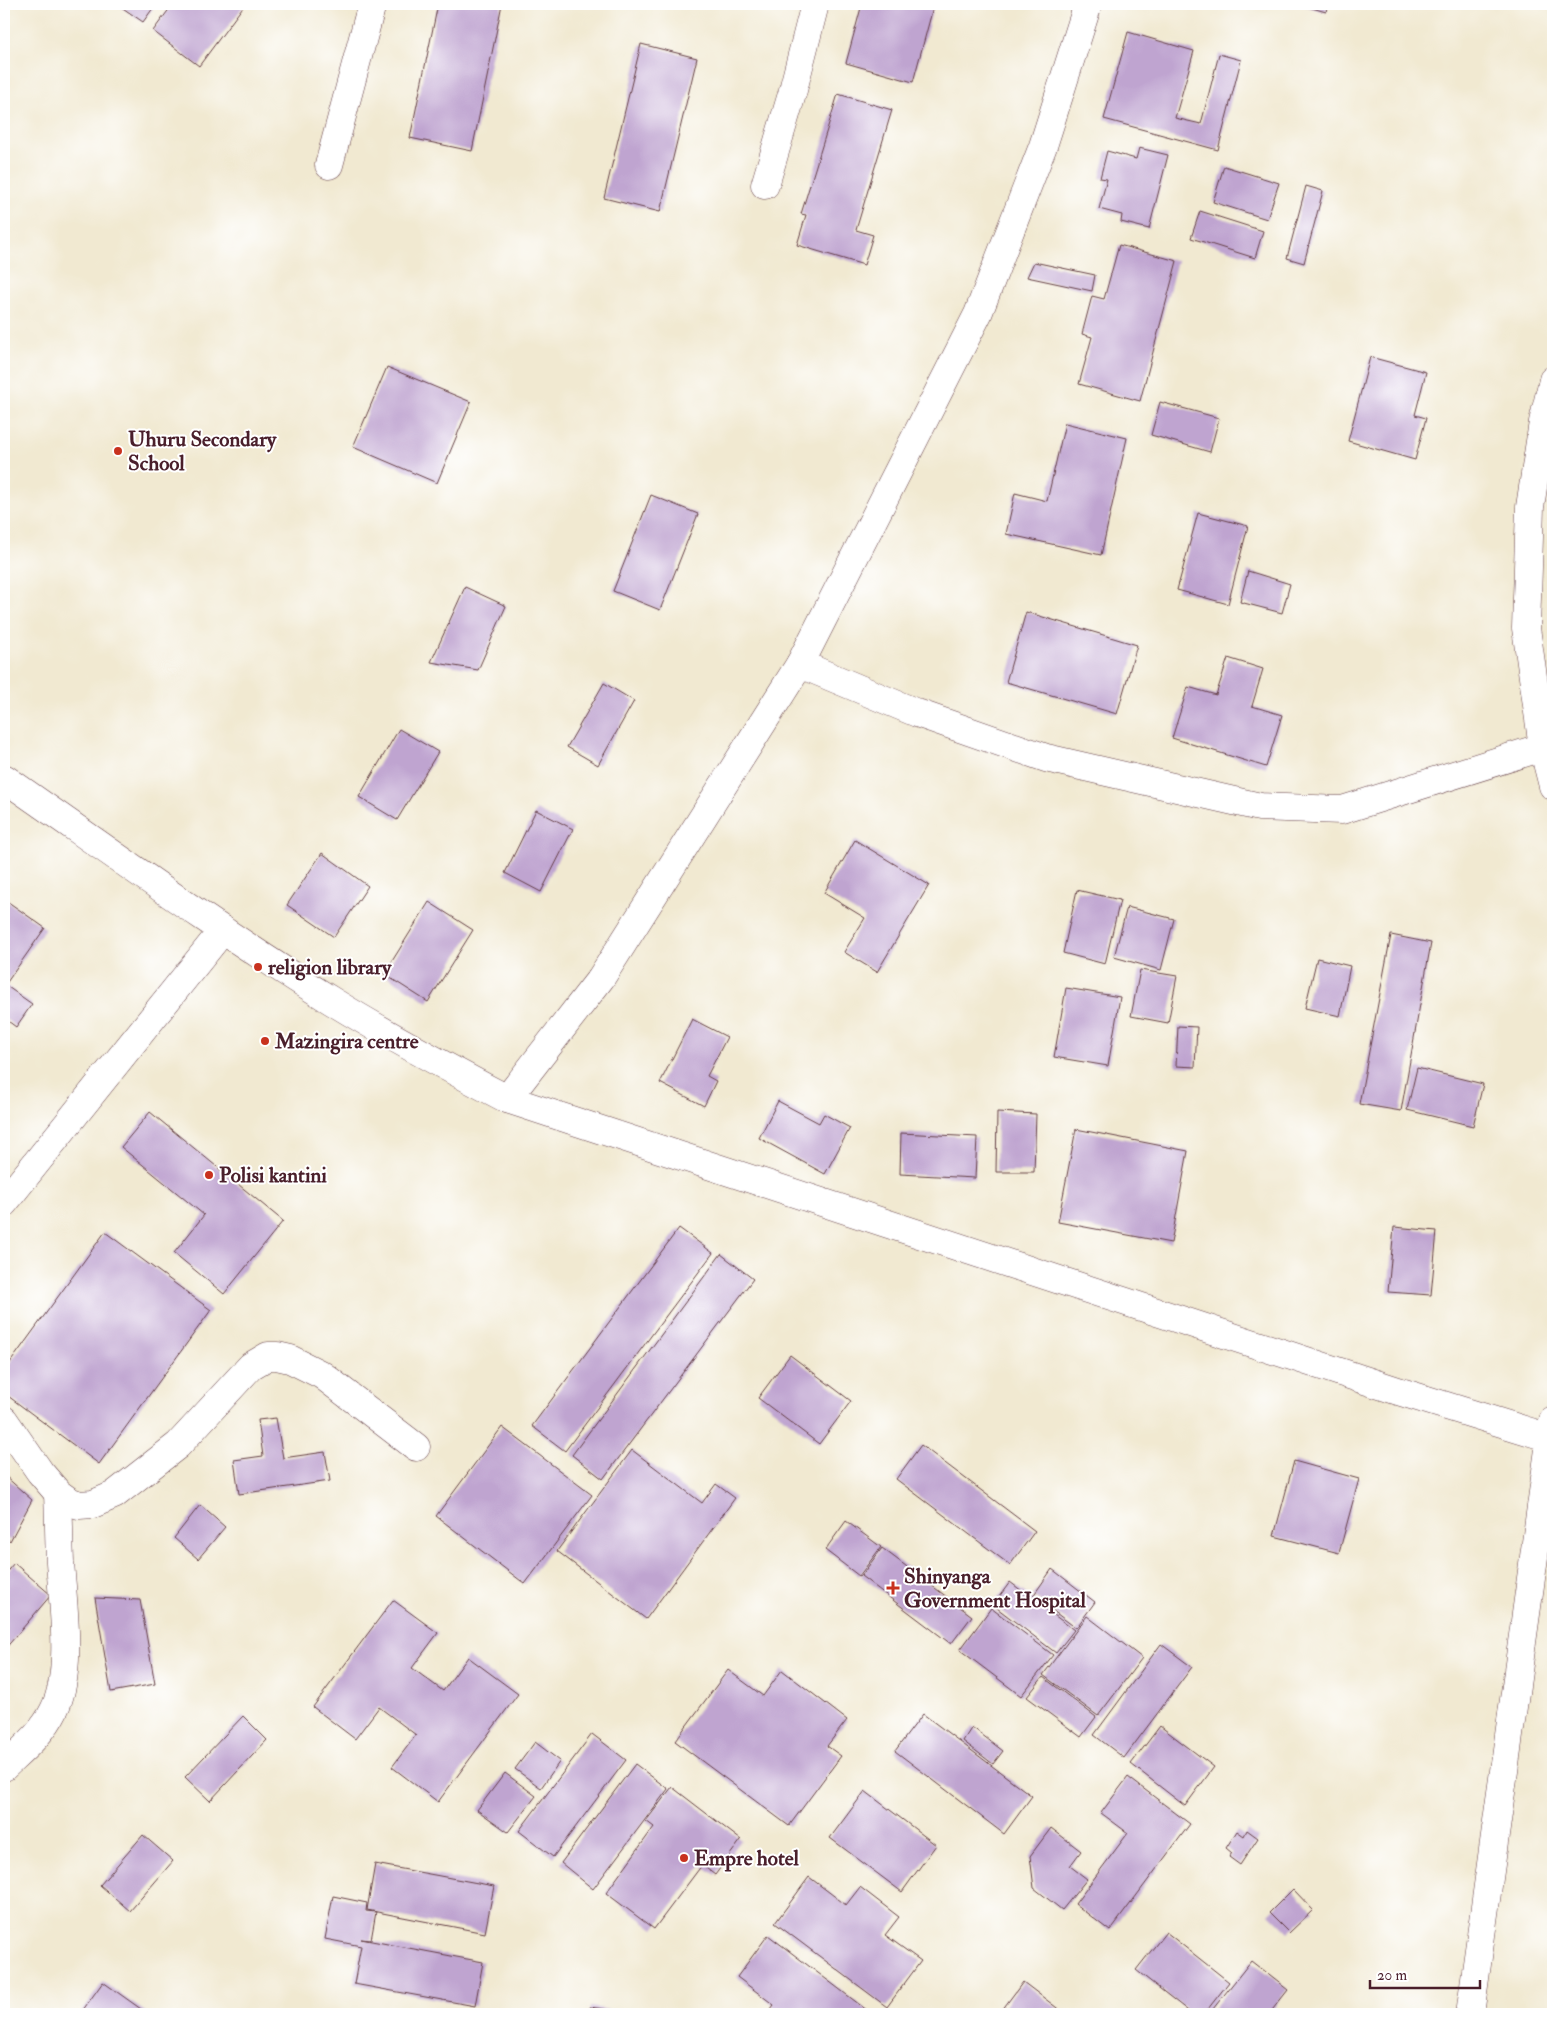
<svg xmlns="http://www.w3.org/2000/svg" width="1557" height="2018" font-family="'IM FELL Double Pica',serif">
	<rect width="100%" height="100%" fill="#fff"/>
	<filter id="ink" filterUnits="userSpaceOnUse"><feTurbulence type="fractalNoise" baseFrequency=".02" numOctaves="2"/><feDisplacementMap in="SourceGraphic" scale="10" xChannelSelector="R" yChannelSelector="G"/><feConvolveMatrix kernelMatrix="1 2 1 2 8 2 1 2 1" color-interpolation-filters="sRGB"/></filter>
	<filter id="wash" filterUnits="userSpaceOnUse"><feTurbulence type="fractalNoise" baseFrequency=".0096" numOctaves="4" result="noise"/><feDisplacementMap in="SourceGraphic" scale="20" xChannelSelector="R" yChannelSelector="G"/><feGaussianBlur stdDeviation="1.12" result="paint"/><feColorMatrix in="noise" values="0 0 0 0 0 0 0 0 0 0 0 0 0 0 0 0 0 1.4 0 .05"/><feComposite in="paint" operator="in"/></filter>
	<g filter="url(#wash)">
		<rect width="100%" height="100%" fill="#f1e9d1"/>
		<g id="blocks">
			<g fill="#bfa4d0">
				<polygon points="117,4 156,4 143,22"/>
				<polygon points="173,4 245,4 199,66 153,31"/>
				<polygon points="438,4 502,4 472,151 410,138"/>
				<polygon points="862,4 934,4 913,82 846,63"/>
				<polygon points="1298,4 1328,4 1326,12"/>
				<polygon points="1128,32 1194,51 1175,118 1201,124 1219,54 1241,60 1218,150 1104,119"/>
				<polygon points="641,44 697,58 660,212 604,198"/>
				<polygon points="838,94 892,110 856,230 873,235 864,265 797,245 806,215 801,214"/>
				<polygon points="1139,148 1168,155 1149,229 1121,222 1122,215 1099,209 1107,179 1100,178 1107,151 1136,159"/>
				<polygon points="1224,166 1279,183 1267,219 1213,202"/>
				<polygon points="1306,186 1323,191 1304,263 1287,258"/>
				<polygon points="1200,211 1263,231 1255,258 1191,238"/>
				<polygon points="1119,245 1177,261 1140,401 1079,384 1092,337 1082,334 1092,296 1104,299"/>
				<polygon points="1034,262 1095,275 1092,291 1027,277"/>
				<polygon points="1370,357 1426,372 1415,415 1426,418 1415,460 1348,441"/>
				<polygon points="387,367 471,402 437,483 353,447"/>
				<polygon points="1160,402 1219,418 1210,452 1151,435"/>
				<polygon points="1065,423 1127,438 1101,555 1006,534 1015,493 1047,501"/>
				<polygon points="651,495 698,514 660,610 613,591"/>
				<polygon points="1198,513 1248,526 1228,604 1177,590"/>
				<polygon points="1248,571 1290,584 1282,613 1240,602"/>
				<polygon points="465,587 506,606 478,670 431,662"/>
				<polygon points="1026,612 1137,645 1117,714 1006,682"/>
				<polygon points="1228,658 1263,669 1252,706 1282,715 1266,767 1172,738 1188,687 1216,695"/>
				<polygon points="604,683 634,701 598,765 567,747"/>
				<polygon points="399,729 438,752 397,820 359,797"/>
				<polygon points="536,810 573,829 541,892 505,873"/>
				<polygon points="855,840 929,885 877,972 844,952 865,918 824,893"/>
				<polygon points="322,853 368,886 334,937 287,905"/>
				<polygon points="1077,890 1120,900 1105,964 1063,953"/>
				<polygon points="4,899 45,928 5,985 32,1004 16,1027 4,1018"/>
				<polygon points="429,902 473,930 428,1002 384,974"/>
				<polygon points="1127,907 1174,919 1161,970 1114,957"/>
				<polygon points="1391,935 1431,943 1401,1111 1359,1104"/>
				<polygon points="1317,958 1350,966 1340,1016 1305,1008"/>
				<polygon points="1140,970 1177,976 1168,1023 1131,1016"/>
				<polygon points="1066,988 1120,997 1108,1066 1054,1057"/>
				<polygon points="692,1019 727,1037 707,1076 716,1081 704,1106 660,1083"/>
				<polygon points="1178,1026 1197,1027 1195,1067 1176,1066"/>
				<polygon points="1417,1068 1483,1084 1473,1126 1407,1110"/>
				<polygon points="778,1101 819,1123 824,1114 850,1128 825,1174 759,1138"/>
				<polygon points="150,1112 283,1221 224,1294 174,1253 204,1215 121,1147"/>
				<polygon points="997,1112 1036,1114 1034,1172 996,1172"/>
				<polygon points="1076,1129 1188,1151 1171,1243 1058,1222"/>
				<polygon points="901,1133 977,1137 975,1178 900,1174"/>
				<polygon points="1394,1227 1437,1231 1431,1295 1388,1292"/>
				<polygon points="679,1228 713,1253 565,1451 532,1426"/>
				<polygon points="105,1232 211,1310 99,1464 4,1393 4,1371"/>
				<polygon points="721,1254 753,1279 603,1479 572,1455"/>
				<polygon points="790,1355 851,1401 819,1444 758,1398"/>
				<polygon points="276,1418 283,1458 325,1452 330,1481 239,1494 234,1460 263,1456 258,1420"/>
				<polygon points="502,1427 592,1495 525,1584 436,1516"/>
				<polygon points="921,1445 1035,1531 1010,1565 896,1479"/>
				<polygon points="632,1450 702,1503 716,1484 735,1498 646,1619 557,1551"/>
				<polygon points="1294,1461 1359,1479 1339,1553 1274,1536"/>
				<polygon points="4,1475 32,1500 10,1541 4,1535"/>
				<polygon points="200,1505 225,1527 198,1559 174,1538"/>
				<polygon points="846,1521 881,1547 859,1576 825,1550"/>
				<polygon points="882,1548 972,1616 951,1644 861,1576"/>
				<polygon points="14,1563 51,1595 4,1650 4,1575"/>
				<polygon points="1052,1569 1095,1602 1076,1628 1033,1596"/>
				<polygon points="1010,1582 1074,1630 1056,1653 993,1605"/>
				<polygon points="95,1598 140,1600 155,1684 111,1692"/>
				<polygon points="393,1600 438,1633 412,1668 443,1691 468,1657 518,1694 438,1802 392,1767 416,1735 379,1707 355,1739 313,1707"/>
				<polygon points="991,1608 1053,1655 1021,1696 960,1650"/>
				<polygon points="1087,1616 1142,1658 1098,1716 1043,1675"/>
				<polygon points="1161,1644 1192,1667 1124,1758 1094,1735"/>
				<polygon points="728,1670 763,1696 782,1670 847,1720 827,1746 841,1756 789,1826 675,1741"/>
				<polygon points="1043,1677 1096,1717 1081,1737 1027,1697"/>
				<polygon points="923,1714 1032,1796 1004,1834 895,1751"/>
				<polygon points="243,1716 267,1740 210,1801 185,1777"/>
				<polygon points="1160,1726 1214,1767 1185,1806 1131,1764"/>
				<polygon points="972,1727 1003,1751 993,1764 963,1741"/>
				<polygon points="592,1734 626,1760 553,1857 519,1831"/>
				<polygon points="535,1742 560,1761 541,1788 515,1769"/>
				<polygon points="635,1764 668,1789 593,1889 561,1863"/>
				<polygon points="505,1773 536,1796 508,1832 477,1810"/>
				<polygon points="1128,1777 1190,1824 1110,1931 1075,1904 1128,1833 1101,1813"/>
				<polygon points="672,1787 741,1840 715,1875 702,1865 654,1929 606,1893 654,1827 646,1821"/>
				<polygon points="865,1791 936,1845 902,1892 830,1838"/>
				<polygon points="1051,1828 1081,1851 1070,1866 1087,1879 1062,1910 1034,1888 1030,1856"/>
				<polygon points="1247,1830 1258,1838 1240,1865 1229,1857 1232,1853 1226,1848 1237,1831 1244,1836"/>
				<polygon points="143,1835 173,1861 130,1911 100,1885"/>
				<polygon points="375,1864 494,1886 485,1933 367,1910"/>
				<polygon points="809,1877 846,1905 860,1887 899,1917 885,1935 921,1961 887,2007 775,1923"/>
				<polygon points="1293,1889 1313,1910 1289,1933 1269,1913"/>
				<polygon points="333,1896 367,1903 366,1911 376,1912 371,1940 361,1939 483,1962 475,2006 354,1984 361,1946 325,1939"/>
				<polygon points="1166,1932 1229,1982 1204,2014 1192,2014 1136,1970"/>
				<polygon points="768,1935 872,2014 767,2014 774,2005 737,1977"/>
				<polygon points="1251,1961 1288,1990 1269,2014 1209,2014"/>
				<polygon points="103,1982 148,2014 80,2014"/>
				<polygon points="1023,1982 1065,2014 999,2014"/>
				<polygon points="590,2007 617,2011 616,2014 589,2014"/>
			</g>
		</g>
	</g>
	<g filter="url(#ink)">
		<use href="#blocks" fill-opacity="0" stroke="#633d44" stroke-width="1"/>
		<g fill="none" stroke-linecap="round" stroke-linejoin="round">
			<g stroke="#633d44" stroke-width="29">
				<g id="minor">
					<polyline points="329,165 372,4"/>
					<polyline points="765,185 792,94 815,4"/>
					<polyline points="1553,380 1543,422 1530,507 1526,628 1543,747 1553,786"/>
					<polyline points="800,664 917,713 1046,758 1260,807 1342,810 1543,747"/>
					<path d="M4,778c108,75 215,153 328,223 57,35 116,67 175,98l891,292 152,47"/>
					<polyline points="507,1099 601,978 800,664 978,314 1043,146 1088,4"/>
					<polyline points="4,1203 223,930"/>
					<polyline points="4,1420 40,1472 58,1493 69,1501 79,1505 93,1504 114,1495 178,1445 251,1366 268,1356 277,1356 290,1359 322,1375 416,1447"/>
					<path d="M4,1767c18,-17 39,-34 50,-57 19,-38 9,-105 6,-148 -1,-23 -1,-46 -2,-69"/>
					<polyline points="1470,2014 1553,1421"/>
				</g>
			</g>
			<use href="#minor" stroke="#fff" stroke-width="28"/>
		</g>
	</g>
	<g fill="#c8321e" stroke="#fff" stroke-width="2">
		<circle cx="118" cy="451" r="5"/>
		<circle cx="258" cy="967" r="5"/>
		<circle cx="265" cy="1041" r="5"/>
		<circle cx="209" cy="1175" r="5"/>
		<path d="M890.5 1580.5h5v5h5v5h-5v5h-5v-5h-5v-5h5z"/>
		<circle cx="684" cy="1858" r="5"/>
	</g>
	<g text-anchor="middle" stroke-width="4" stroke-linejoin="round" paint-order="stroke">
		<g font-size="21" font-weight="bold" fill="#4a1f2b" stroke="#fff" text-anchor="start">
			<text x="128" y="446">Uhuru Secondary<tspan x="128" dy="24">School</tspan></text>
			<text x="268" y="974">religion library</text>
			<text x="275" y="1048">Mazingira centre</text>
			<text x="219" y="1182">Polisi kantini</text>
			<text x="904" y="1583">Shinyanga<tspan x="904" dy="24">Government Hospital</tspan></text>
			<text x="694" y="1865">Empre hotel</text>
		</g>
	</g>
	<rect width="1557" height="2018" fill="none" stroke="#fff" stroke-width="20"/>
	<path d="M1370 1980v8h110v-8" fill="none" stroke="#4a1f2b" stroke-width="2.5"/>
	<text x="1377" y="1980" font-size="15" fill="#4a1f2b" stroke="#ffffff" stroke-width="4" paint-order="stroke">20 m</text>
</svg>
